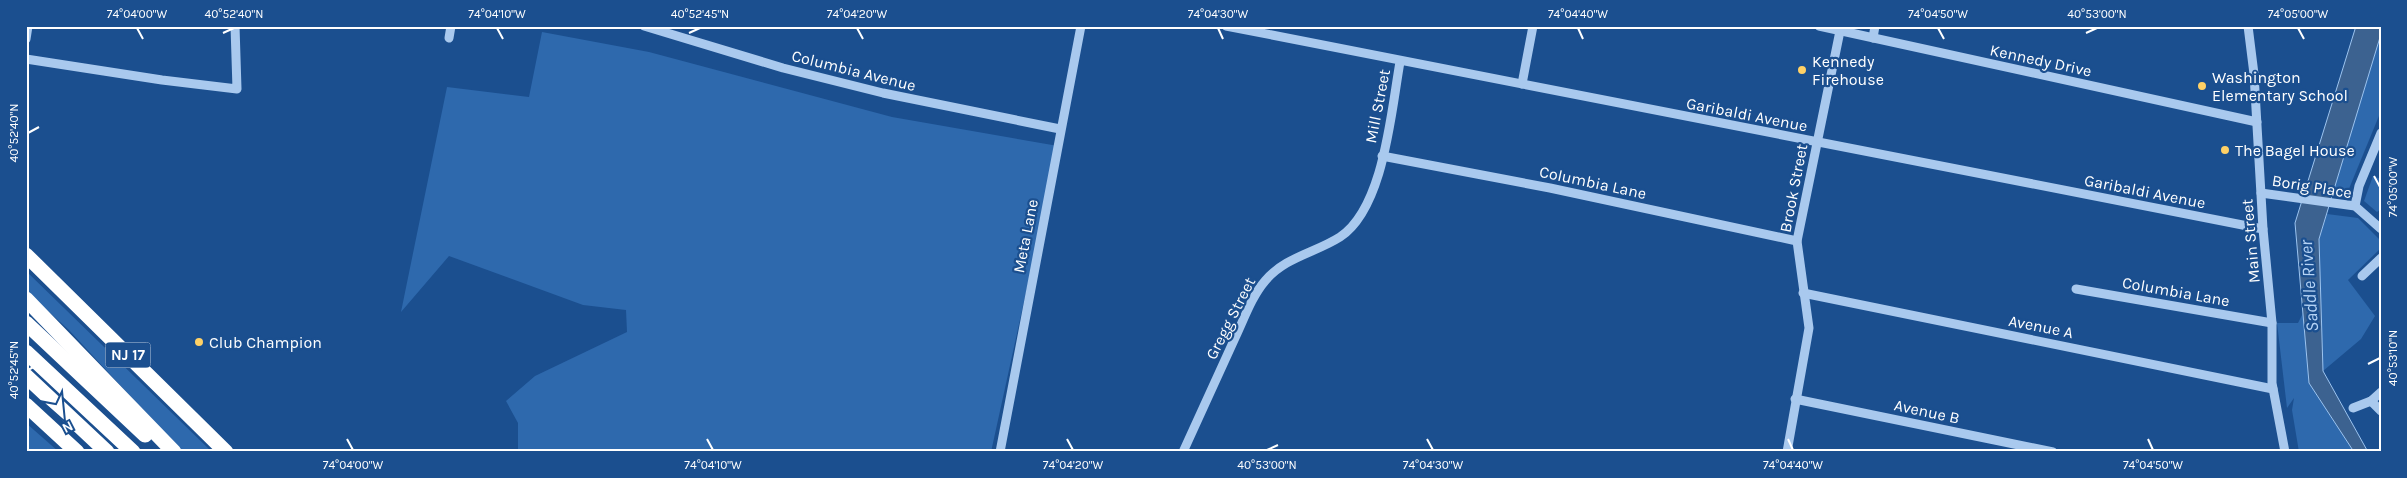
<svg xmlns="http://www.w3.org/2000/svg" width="2407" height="478" font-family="Karla,sans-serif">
	<rect width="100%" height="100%" fill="#1b4f8f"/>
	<g fill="#2e69ad">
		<polygon points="542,32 649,52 892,117 1058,146 991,452 518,452 518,423 506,401 535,376 627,332 626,310 583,305 449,256 401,312 447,87 529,97"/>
		<polygon points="2381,34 2381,111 2346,196 2332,194"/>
		<polygon points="2373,176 2381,179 2381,209 2377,212 2364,201"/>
		<polygon points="2327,214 2358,218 2381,241 2381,248 2348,280 2375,316 2361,339 2323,371 2319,239"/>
		<polygon points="26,271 212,452 182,452 69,330 26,291"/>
		<polygon points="2303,313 2309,383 2354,452 2299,452 2292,410 2294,398 2287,408 2277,323 2298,323"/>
		<polygon points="26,423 59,452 26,452"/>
	</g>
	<polygon fill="#3c6290" stroke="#9cc4f0" points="2356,26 2381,26 2381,34 2319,239 2323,371 2368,452 2354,452 2309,383 2295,223"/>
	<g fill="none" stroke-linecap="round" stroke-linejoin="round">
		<g stroke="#a9c9ee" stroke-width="9">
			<polyline points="644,26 783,68 883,93 1060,129"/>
			<polyline points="1226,26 2263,229"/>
			<polyline points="1819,26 2257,122"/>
			<polyline points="2248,26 2254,74 2263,229 2272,323 2272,383 2285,452"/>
			<polyline points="449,38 451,26"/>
			<polyline points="1873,38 1875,26"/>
			<polyline points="26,39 28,26"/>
			<polyline points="26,59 162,80 237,89 235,26"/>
			<polyline points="1522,84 1533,26"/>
			<polyline points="1382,156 1550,188 1797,241"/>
			<polyline points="2261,193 2355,206 2381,229"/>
			<polyline points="2355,206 2359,186 2381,133"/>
			<polyline points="2362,276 2381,258"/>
			<polyline points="2076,289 2272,323"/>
			<polyline points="1803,293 2273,389"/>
			<polyline points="1795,399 2053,452"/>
			<polyline points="2371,401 2381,411"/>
			<polyline points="2353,408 2371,401 2381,392"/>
			<polyline points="1000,452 1081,26"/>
			<path d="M1183,452c17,-38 35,-76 52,-114 9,-19 17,-42 30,-57 20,-24 50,-28 75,-44 44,-29 51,-125 60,-175"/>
			<polyline points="1787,452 1809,328 1797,241 1840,31"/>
		</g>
		<g stroke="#fff" stroke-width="15">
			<polyline points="26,255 226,452"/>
			<polyline points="26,299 174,452"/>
			<polyline points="26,323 145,435"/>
			<polyline points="26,352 133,452"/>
			<polyline points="26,376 107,452"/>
			<polyline points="26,405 77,452"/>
		</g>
	</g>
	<path fill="none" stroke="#fff" stroke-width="2" d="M137,28l6,11M497,28l6,11M857,28l6,11M1218,28l5,11M1578,28l5,11M1938,28l6,11M2298,28l6,11M223,33l11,-5M689,33l11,-5M2086,33l11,-5M28,133l11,-6M2374,176l6,11M2368,364l12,-6M28,370l11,-6M347,439l6,11M707,439l6,11M1067,439l6,11M1427,439l6,11M1788,439l5,11M2148,439l5,11M1267,450l11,-5"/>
	<g fill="#ffd166" stroke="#1b4f8f" stroke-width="2">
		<circle cx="1802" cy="70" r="5"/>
		<circle cx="2202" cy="86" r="5"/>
		<circle cx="2225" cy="150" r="5"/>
		<circle cx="199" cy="342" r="5"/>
	</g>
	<g text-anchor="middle" stroke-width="4.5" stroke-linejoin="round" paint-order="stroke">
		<rect fill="#1b4f8f" stroke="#bbcadd" stroke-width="1" x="105.5" y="342.5" width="45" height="25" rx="4"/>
		<g font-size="15" font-weight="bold" fill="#fff">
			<text x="128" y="360">NJ 17</text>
		</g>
		<g font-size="16" fill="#fff" stroke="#1b4f8f">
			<text transform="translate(2041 60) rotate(12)" y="6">Kennedy Drive</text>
			<text transform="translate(854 70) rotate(14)" y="6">Columbia Avenue</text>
			<text transform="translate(1377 106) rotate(-79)" y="6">Mill Street</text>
			<text transform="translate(1747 114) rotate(11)" y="6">Garibaldi Avenue</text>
			<text transform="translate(1593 182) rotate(12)" y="6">Columbia Lane</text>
			<text transform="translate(2312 186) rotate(9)" y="6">Borig Place</text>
			<text transform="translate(1793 188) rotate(-79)" y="6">Brook Street</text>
			<text transform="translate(2145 191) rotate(11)" y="6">Garibaldi Avenue</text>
			<text transform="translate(1025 236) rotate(-79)" y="6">Meta Lane</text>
			<text transform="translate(2250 241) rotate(-95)" y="6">Main Street</text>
			<text transform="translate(2176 291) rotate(10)" y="6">Columbia Lane</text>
			<text transform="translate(1230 318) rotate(-63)" y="6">Gregg Street</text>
			<text transform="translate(2041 326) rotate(11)" y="6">Avenue A</text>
			<text transform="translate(1927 411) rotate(12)" y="6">Avenue B</text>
		</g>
		<g font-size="16" fill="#fff" stroke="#1b4f8f" text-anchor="start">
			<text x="1812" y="67">Kennedy<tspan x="1812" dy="18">Firehouse</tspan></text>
			<text x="2212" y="83">Washington<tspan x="2212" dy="18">Elementary School</tspan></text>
			<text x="2235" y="156">The Bagel House</text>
			<text x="209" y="348">Club Champion</text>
		</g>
		<g font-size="18" font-style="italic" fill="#b5d3f5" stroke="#1b4f8f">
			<text transform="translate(2309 286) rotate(-94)" y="6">Saddle River</text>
		</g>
	</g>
	<rect width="2407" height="478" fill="none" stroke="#1b4f8f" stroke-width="55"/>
	<g transform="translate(62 416) rotate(153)" stroke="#1b4f8f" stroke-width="4" paint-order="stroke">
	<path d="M0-4L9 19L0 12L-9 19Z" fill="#ffffff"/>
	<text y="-8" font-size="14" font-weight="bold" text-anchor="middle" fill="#ffffff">N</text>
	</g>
	<rect x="28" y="28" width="2352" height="422" fill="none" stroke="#fff" stroke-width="2"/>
	<g font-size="12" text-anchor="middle" fill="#fff">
		<text x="137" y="18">74°04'00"W</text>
		<text x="234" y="18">40°52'40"N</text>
		<text x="497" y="18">74°04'10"W</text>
		<text x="700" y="18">40°52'45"N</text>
		<text x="857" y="18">74°04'20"W</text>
		<text x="1218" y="18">74°04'30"W</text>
		<text x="1578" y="18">74°04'40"W</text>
		<text x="1938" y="18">74°04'50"W</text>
		<text x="2097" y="18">40°53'00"N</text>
		<text x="2298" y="18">74°05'00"W</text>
		<text transform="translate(14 133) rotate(-90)" y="4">40°52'40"N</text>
		<text transform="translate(2393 187) rotate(-90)" y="4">74°05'00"W</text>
		<text transform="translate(2393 358) rotate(-90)" y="4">40°53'10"N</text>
		<text transform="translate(14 370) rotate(-90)" y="4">40°52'45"N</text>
		<text x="353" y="469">74°04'00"W</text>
		<text x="713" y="469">74°04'10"W</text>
		<text x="1073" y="469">74°04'20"W</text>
		<text x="1267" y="469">40°53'00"N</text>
		<text x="1433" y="469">74°04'30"W</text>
		<text x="1793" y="469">74°04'40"W</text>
		<text x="2153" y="469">74°04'50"W</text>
	</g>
</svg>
